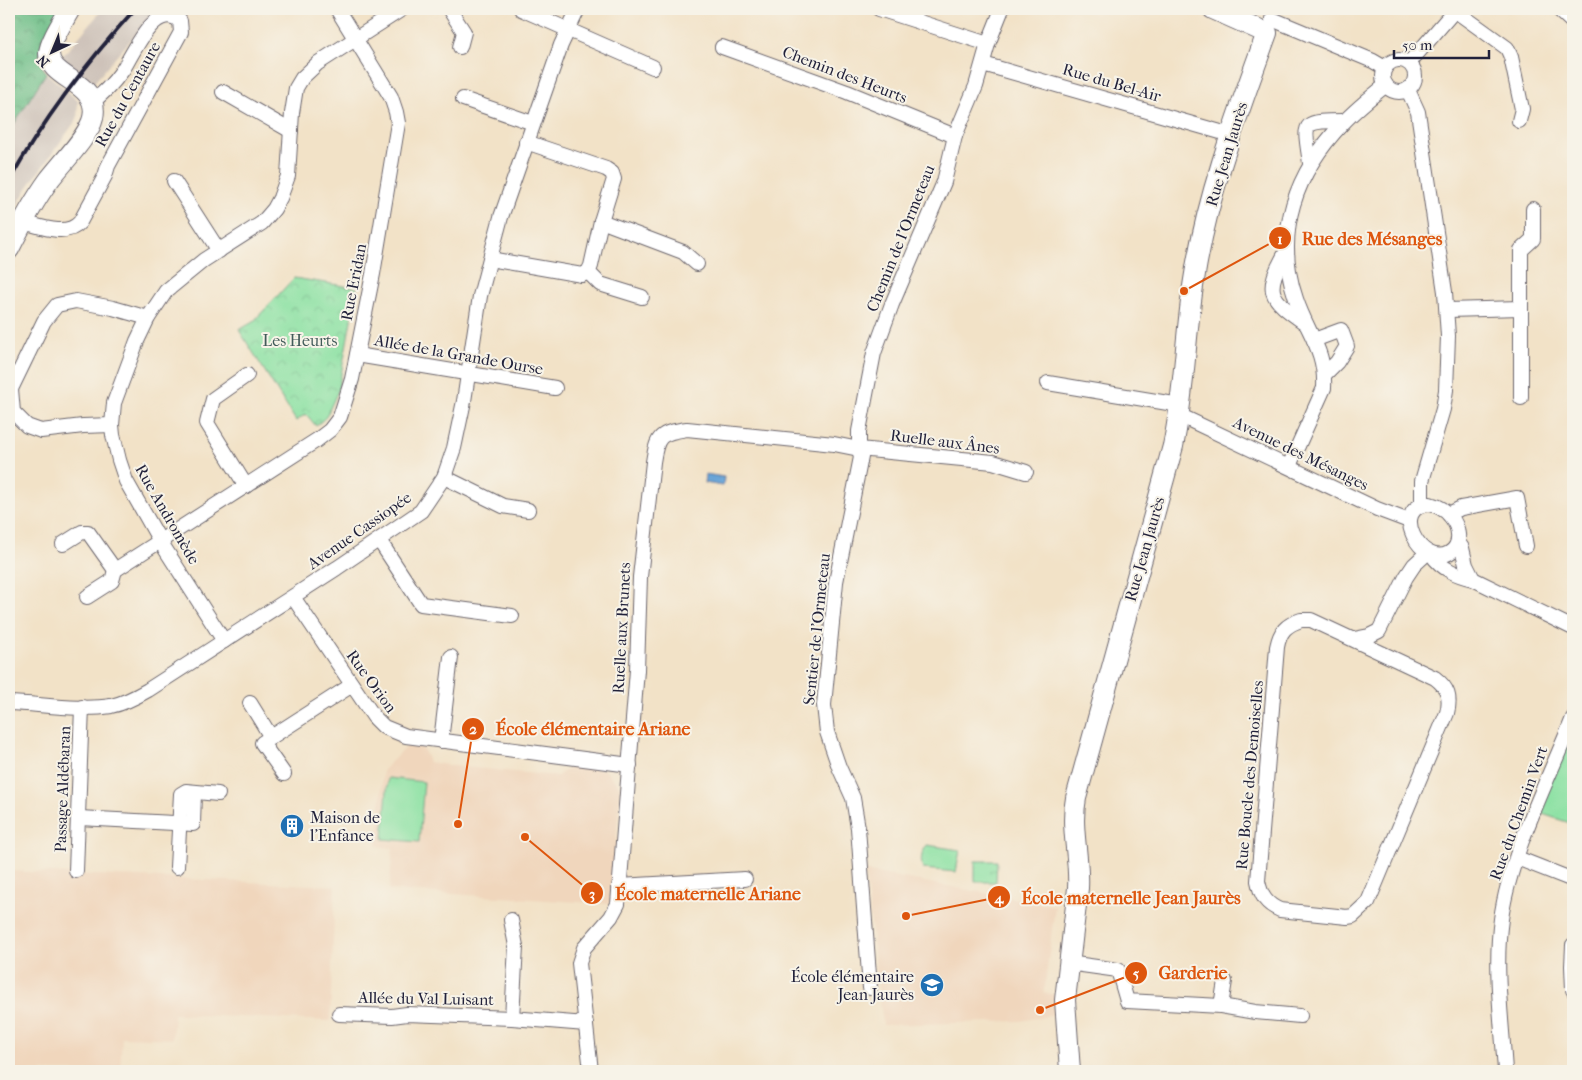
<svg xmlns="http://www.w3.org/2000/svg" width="1582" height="1080" font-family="'IM FELL French Canon',serif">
	<defs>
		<pattern id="forest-crowns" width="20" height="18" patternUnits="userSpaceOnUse" patternTransform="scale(1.25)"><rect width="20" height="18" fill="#70bf89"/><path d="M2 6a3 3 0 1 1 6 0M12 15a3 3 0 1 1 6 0" fill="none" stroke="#5c9b71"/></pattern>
		<pattern id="park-crowns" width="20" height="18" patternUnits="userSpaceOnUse" patternTransform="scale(1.25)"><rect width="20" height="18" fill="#8be1a3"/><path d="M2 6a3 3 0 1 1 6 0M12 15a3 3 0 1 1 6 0" fill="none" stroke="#78c18d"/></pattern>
		<pattern id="water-ripples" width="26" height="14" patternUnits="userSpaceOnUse" patternTransform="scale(1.25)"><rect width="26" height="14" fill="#65a1d6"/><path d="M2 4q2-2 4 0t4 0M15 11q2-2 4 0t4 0" fill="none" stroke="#5383af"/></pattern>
	</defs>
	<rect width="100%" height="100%" fill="#f7f3e8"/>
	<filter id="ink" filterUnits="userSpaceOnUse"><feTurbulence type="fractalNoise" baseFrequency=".02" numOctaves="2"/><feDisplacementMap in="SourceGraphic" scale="10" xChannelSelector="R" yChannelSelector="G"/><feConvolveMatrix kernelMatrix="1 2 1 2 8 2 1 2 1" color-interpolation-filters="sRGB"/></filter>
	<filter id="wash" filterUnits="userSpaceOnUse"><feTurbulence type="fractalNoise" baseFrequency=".0096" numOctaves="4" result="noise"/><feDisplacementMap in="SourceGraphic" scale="20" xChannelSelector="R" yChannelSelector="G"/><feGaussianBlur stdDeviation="1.12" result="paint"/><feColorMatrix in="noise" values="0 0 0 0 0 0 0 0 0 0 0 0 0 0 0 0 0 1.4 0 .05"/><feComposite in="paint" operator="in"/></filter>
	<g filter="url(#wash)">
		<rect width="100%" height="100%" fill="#f2e2c7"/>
		<g fill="#f0d6bc">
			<polygon points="407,746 423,748 429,762 454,766 557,776 572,766 605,770 621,788 610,904 389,890 393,848 377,846 383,770"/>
			<polygon points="9,871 335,886 330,1021 174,1014 172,1039 122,1037 120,1071 9,1071"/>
			<polygon points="865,871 1055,906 1044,993 1058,995 1060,1014 1020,1021 883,1025"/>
		</g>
		<g fill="#cec2b9">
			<polygon points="103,9 157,9 91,86 60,59"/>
			<polygon points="46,73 78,101 77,119 27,188 9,220 9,132"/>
		</g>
		<polygon fill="url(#forest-crowns)" stroke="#497062" points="9,9 63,9 38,58 46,73 9,132"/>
		<g fill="url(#park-crowns)" stroke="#56826f">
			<polygon points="294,278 357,288 338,391 326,417 316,426 306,414 296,421 239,330 253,322"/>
			<polygon points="975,861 997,861 996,882 975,882"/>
		</g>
		<g fill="#8be1a3" stroke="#56826f">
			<polygon points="1573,721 1573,824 1536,812"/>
			<polygon points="388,778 424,782 419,842 383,839"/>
			<path d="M927,845l33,5 -4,22 -33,-3c-3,-10 -2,-15 4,-24z"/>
		</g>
		<polygon fill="url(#water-ripples)" stroke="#446288" points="705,474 724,477 723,486 704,483"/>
	</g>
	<g filter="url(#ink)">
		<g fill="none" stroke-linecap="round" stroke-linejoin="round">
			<g stroke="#6b656c" stroke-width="16">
				<g id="street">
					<polyline points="449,9 464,32 460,47"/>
					<polyline points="521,9 653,67"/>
					<polyline points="879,9 988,44"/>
					<polyline points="1453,9 1507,48 1511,57 1522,109 1519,121"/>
					<polyline points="1558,9 1573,23"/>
					<polyline points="1272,19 1373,61 1385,68"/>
					<polyline points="722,47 847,92 955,136"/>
					<circle cx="1399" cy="76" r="16"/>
					<polyline points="1409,63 1455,10"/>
					<polyline points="983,64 1231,135"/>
					<polyline points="1408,90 1418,112 1445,292 1448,336 1446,390 1443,409 1422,481 1422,505"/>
					<polyline points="223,92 291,131"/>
					<polyline points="463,99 533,123"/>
					<path d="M1310,163c-6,-41 -10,-42 34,-42"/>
					<polyline points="174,181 219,251"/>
					<polyline points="601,221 683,252 697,264"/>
					<path d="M23,222c16,4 44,16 57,0l25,-46 3,-10 73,-134 -1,-11c-26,-21 -47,34 -58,50 -8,11 -19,23 -30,31"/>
					<path d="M1286,252c-22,40 -18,45 19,71"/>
					<polyline points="490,259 582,275 588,272 591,266 601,221 614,179 612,173 606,169 526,142"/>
					<polyline points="588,272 600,284 642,297"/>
					<polyline points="1448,310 1521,308"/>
					<polyline points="1314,340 1341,330 1347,346 1337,362 1324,375"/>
					<polyline points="357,355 555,388"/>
					<polyline points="1048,383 1180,405"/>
					<polyline points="1521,398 1521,250 1533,239 1533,209"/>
					<polyline points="1179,415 1377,509 1409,521"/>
					<polyline points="112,425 83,426 41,431 27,426 13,412 11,389 44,321 57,305 76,301 113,308 148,318"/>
					<path d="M1289,466l35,-78c2,-38 -17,-55 -28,-89 -23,-67 0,-127 47,-176 13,-14 28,-26 43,-38"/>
					<polyline points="444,477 503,506 528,510"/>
					<polyline points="246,486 207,423 213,399 247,375"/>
					<path d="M1430,504c8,2 15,5 20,12 9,10 13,29 -1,37 -28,16 -61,-47 -19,-49z"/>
					<polyline points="1449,514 1461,508 1517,498 1526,546"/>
					<polyline points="379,540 421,604 512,616"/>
					<polyline points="1458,542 1462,548 1466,565 1473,579"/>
					<polyline points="63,544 82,532 88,532 115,570 317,440 330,430 340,417 352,379 373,274 398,123 396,112 391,97 337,9"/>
					<path d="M1432,555c10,14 24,20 41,24l100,49"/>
					<polyline points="87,597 112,581 115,570"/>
					<polyline points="293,597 374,717 384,727 406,736 630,765"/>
					<path d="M1301,620h10l124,58c13,10 16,19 12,35l-79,189 -15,14 -6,1 -67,-7c-14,-6 -19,-14 -22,-29l19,-234c3,-16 9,-22 24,-27z"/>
					<polyline points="1354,639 1369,636 1379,631 1406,577 1414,565 1427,553"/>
					<polyline points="224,641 160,541 126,481 119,460 113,435 112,425 114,403 137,341 148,318 166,291 204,260 262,223 274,209 280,198 288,176 292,113 296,88 302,78 318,63 402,9"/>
					<path d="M9,703c31,1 72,8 102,3 14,-3 25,-9 37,-16l189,-122 84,-57 23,-34 10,-29 10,-47 16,-105 21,-79 60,-172 17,-36"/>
					<polyline points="250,703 271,737"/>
					<polyline points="441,741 451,657"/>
					<polyline points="284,774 262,743 352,685"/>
					<polyline points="79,818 193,824 194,792"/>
					<polyline points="1517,858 1573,880"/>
					<polyline points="177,867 181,794 186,791 218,794"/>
					<polyline points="76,871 82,707"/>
					<polyline points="619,886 745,879"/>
					<polyline points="511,920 516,946 512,1018"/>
					<polyline points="1573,945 1572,966 1573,990"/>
					<polyline points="1068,963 1118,970 1127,1001 1221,1006 1225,981"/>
					<polyline points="870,988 858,828 853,798 839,767 827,732 824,705 836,582 861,457 859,449 859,431 874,353 892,304 944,182 955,136 976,86 988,44 1002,9"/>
					<polyline points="1221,1006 1255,1012 1300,1016"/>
					<polyline points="339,1014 392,1016 407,1014 512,1018 586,1024"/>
					<path d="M591,1071l-12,-108 5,-15 27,-31 7,-13 19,-234 3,-93 13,-115c4,-27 7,-29 34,-33l147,15 25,5 134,13 33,10"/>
					<path d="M1505,1071c-3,-50 -11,-102 -4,-152 9,-66 48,-140 72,-201"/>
				</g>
			</g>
			<g stroke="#6b656c" stroke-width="22">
				<g id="secondary">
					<path d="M9,249c12,-24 24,-47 40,-69 12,-16 40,-44 44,-62 8,-37 -45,-38 -44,-65 1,-12 15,-33 21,-44"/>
					<path d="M1070,1071l-5,-71 13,-112c2,-30 -8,-60 -2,-90l97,-352c12,-55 12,-111 21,-166 13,-85 44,-167 73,-247l-54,-24"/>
				</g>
			</g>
			<use href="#street" stroke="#fff" stroke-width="14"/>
			<use href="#secondary" stroke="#fff" stroke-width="20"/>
			<path stroke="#22223b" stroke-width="4" d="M9,181c35,-62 78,-119 126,-172"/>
		</g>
	</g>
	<defs>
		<g id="building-disc" transform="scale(1.25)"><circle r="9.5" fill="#1f6fb2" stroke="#f7f3e8"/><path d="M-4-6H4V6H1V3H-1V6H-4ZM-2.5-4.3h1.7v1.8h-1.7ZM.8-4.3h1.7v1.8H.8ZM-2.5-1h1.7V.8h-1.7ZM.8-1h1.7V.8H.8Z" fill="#fff"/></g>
		<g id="school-disc" transform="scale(1.25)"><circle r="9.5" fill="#1f6fb2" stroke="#f7f3e8"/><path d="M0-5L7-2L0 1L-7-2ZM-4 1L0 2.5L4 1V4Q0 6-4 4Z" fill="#fff"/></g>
	</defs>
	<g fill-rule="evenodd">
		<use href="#building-disc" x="292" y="826"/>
		<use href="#school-disc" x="932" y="985"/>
	</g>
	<g text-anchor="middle" stroke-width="4" stroke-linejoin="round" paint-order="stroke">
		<g font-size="16" fill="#22223b" stroke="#f7f3e8">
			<text transform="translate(845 74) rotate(21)" y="6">Chemin des Heurts</text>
			<text transform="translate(1112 82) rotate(16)" y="6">Rue du Bel-Air</text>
			<text transform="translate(127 94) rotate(-61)" y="6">Rue du Centaure</text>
			<text transform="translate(1226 154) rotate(-73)" y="6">Rue Jean Jaurès</text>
			<text transform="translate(900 238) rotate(-68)" y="6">Chemin de l'Ormeteau</text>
			<text transform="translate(353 282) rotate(-79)" y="6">Rue Eridan</text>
			<text transform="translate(459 354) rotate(10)" y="6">Allée de la Grande Ourse</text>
			<text transform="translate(945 441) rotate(7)" y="6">Ruelle aux Ânes</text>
			<text transform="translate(1301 453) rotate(26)" y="6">Avenue des Mésanges</text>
			<text transform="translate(168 514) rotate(60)" y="6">Rue Andromède</text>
			<text transform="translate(359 530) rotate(-35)" y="6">Avenue Cassiopée</text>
			<text transform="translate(1144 549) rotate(-74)" y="6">Rue Jean Jaurès</text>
			<text transform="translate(621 628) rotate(-87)" y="6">Ruelle aux Brunets</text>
			<text transform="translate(816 629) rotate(-84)" y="6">Sentier de l'Ormeteau</text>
			<text transform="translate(372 681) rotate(54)" y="6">Rue Orion</text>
			<text transform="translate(1249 775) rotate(-85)" y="6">Rue Boucle des Demoiselles</text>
			<text transform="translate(62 789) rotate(-88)" y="6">Passage Aldébaran</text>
			<text transform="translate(1518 813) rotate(-70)" y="6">Rue du Chemin Vert</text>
			<text transform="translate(426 998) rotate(1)" y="6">Allée du Val Luisant</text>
		</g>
		<g font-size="16" fill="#425b5a" stroke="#f7f3e8">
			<text x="300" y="346">Les Heurts</text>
		</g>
		<g font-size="16" fill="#22223b" stroke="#f7f3e8" text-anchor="start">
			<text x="310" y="823">Maison de<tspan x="310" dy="18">l'Enfance</tspan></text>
			<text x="914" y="982" text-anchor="end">École élémentaire<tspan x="914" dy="18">Jean Jaurès</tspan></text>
		</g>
	</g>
	<path fill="none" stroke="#de560e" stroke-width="2" d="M1184 291L1280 238M458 824L473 729M525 837L592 893M906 916L999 897M1040 1010L1136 973"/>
	<g fill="#de560e" stroke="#f7f3e8" stroke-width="2">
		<circle cx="1184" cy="291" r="5"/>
		<circle cx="458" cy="824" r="5"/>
		<circle cx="525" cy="837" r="5"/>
		<circle cx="906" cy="916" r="5"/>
		<circle cx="1040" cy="1010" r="5"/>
		<circle cx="1280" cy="238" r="12"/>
		<circle cx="473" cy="729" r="12"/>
		<circle cx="592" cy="893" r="12"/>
		<circle cx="999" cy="897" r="12"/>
		<circle cx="1136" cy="973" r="12"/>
	</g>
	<g font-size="15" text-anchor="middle" font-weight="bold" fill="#fff">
		<text x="1280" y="244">1</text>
		<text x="473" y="734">2</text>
		<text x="592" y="899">3</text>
		<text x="999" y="903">4</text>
		<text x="1136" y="978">5</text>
	</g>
	<g font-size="18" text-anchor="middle" font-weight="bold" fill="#de560e" stroke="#f7f3e8" stroke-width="4" stroke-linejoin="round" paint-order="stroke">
		<text x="1372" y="245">Rue des Mésanges</text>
		<text x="593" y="735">École élémentaire Ariane</text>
		<text x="708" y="900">École maternelle Ariane</text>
		<text x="1131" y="904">École maternelle Jean Jaurès</text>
		<text x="1193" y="979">Garderie</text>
	</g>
	<rect width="1582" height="1080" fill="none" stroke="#f7f3e8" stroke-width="30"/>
	<g transform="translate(52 52) rotate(224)" stroke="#f7f3e8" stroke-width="4" paint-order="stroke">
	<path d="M0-4L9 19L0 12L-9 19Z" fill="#22223b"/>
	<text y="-8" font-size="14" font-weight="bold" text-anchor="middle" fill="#22223b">N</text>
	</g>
	<path d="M1394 50v8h95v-8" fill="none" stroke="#22223b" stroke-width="2.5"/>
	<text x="1402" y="50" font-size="15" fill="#22223b" stroke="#f7f3e8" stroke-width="4" paint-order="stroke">50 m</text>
</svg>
